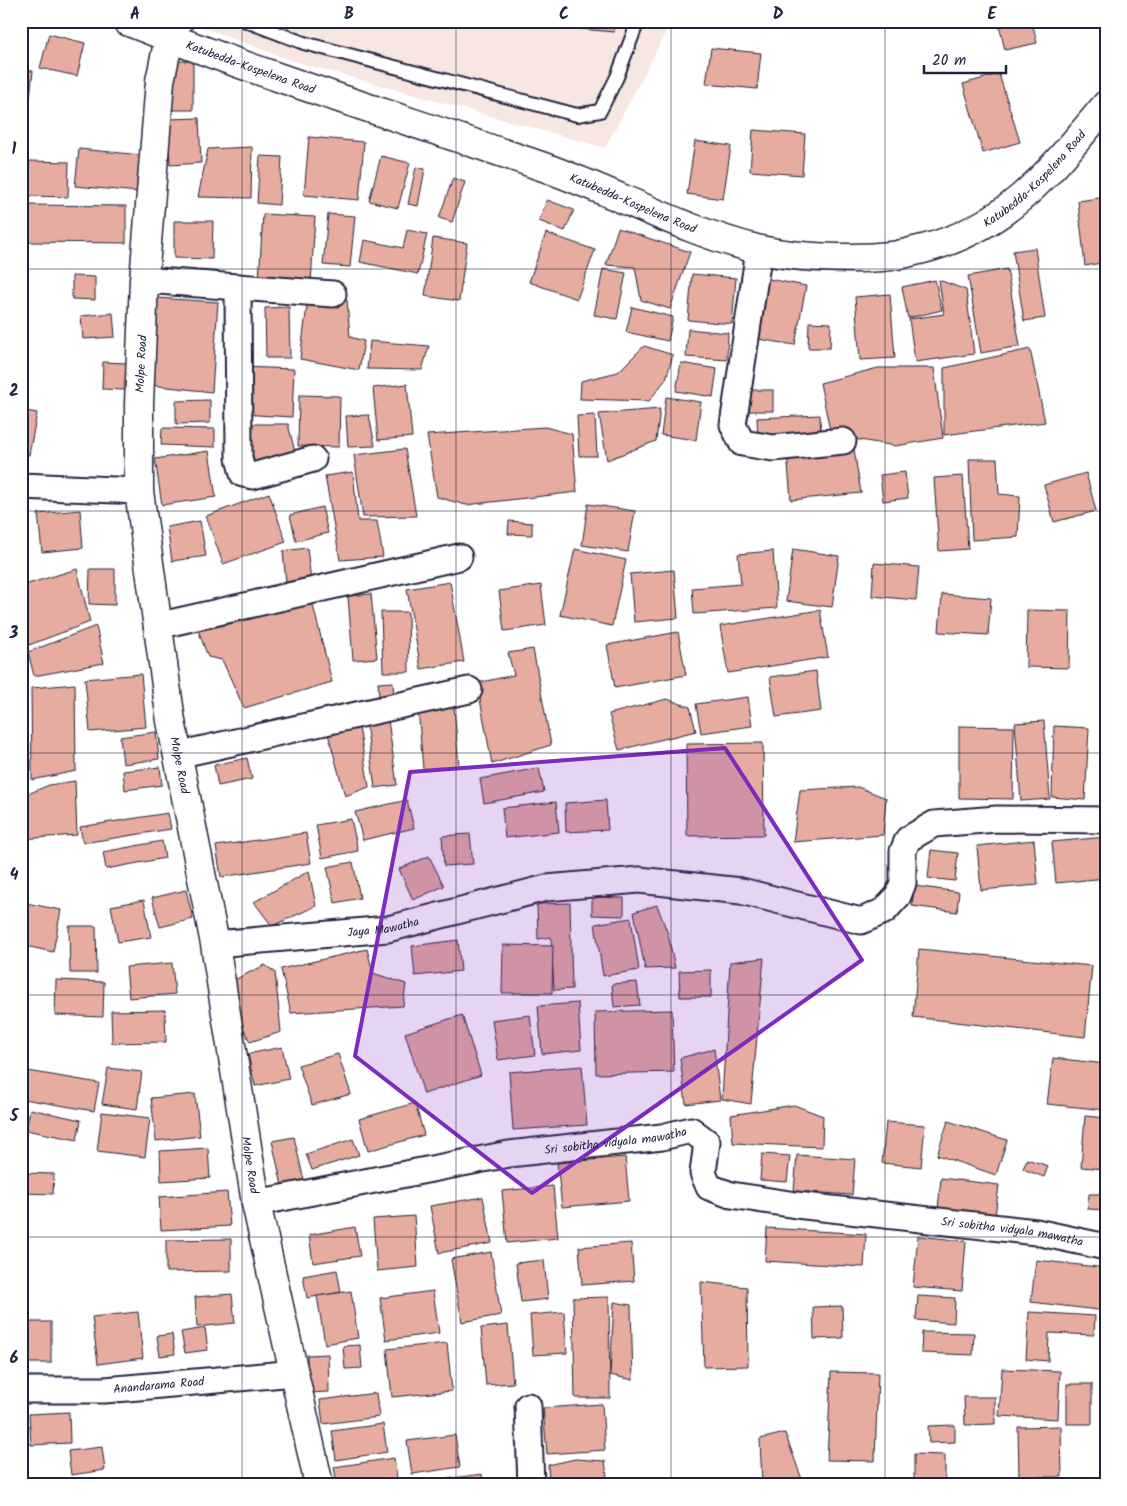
<svg xmlns="http://www.w3.org/2000/svg" width="1127" height="1506" font-family="Kalam,sans-serif">
	<rect width="100%" height="100%" fill="#fff"/>
	<filter id="ink" filterUnits="userSpaceOnUse"><feTurbulence type="fractalNoise" baseFrequency=".02" numOctaves="2"/><feDisplacementMap in="SourceGraphic" scale="10" xChannelSelector="R" yChannelSelector="G"/><feConvolveMatrix kernelMatrix="1 2 1 2 8 2 1 2 1" color-interpolation-filters="sRGB"/></filter>
	<g filter="url(#ink)">
		<polygon fill="#f7e6e2" points="186,21 672,21 605,148 293,61"/>
		<g fill="#e5ac9f" stroke="#22223b">
			<polygon points="495,21 615,21 614,32"/>
			<polygon points="546,21 617,21 616,25"/>
			<polygon points="1015,21 1032,21 1037,43 1005,50 999,25"/>
			<polygon points="49,34 85,43 77,76 40,68"/>
			<polygon points="711,48 761,53 757,89 706,84"/>
			<rect x="168" y="61" width="25" height="49"/>
			<polygon points="21,70 33,71 27,123 21,123"/>
			<polygon points="999,74 1020,142 983,153 963,84"/>
			<polygon points="199,118 201,163 170,165 168,119"/>
			<polygon points="753,130 805,134 802,175 750,171"/>
			<polygon points="309,137 364,142 359,200 304,195"/>
			<polygon points="695,141 731,146 723,199 687,194"/>
			<polygon points="252,147 251,198 198,197 208,149"/>
			<polygon points="79,149 142,155 138,192 75,186"/>
			<polygon points="260,156 282,157 279,205 257,203"/>
			<polygon points="381,156 410,163 398,208 369,201"/>
			<polygon points="29,161 69,162 68,197 29,196"/>
			<polygon points="416,167 425,169 418,206 408,204"/>
			<polygon points="453,178 465,182 452,222 439,218"/>
			<polygon points="1106,197 1106,262 1085,266 1078,201"/>
			<polygon points="547,200 574,210 565,231 539,221"/>
			<polygon points="28,205 126,206 126,243 27,242"/>
			<polygon points="263,214 315,217 311,283 259,280"/>
			<polygon points="328,214 355,216 350,267 323,265"/>
			<polygon points="174,221 213,221 212,259 174,258"/>
			<polygon points="618,228 690,252 670,309 641,300 635,267 606,265"/>
			<polygon points="407,230 427,234 418,274 360,262 364,240 403,248"/>
			<polygon points="546,233 595,250 577,299 529,282"/>
			<polygon points="433,238 467,243 459,301 425,296"/>
			<polygon points="1035,248 1045,318 1024,321 1013,251"/>
			<polygon points="603,269 626,273 617,319 594,315"/>
			<polygon points="1007,269 1020,346 981,353 968,276"/>
			<polygon points="692,274 736,278 732,324 688,320"/>
			<polygon points="72,276 95,277 95,300 72,299"/>
			<polygon points="764,278 806,286 795,345 752,338"/>
			<polygon points="935,280 942,310 908,318 902,287"/>
			<polygon points="939,280 966,290 974,354 915,362 909,319 944,314"/>
			<polygon points="890,294 895,358 860,360 855,297"/>
			<polygon points="156,298 218,302 212,392 151,385"/>
			<polygon points="308,298 347,300 350,337 364,341 359,370 300,359"/>
			<polygon points="289,307 290,358 266,358 265,308"/>
			<polygon points="632,307 673,317 668,341 626,332"/>
			<polygon points="113,313 115,337 83,339 81,316"/>
			<polygon points="809,322 831,323 830,348 808,348"/>
			<polygon points="688,329 728,333 727,360 686,357"/>
			<polygon points="370,341 429,346 422,370 367,369"/>
			<polygon points="644,346 673,355 666,379 649,401 580,399 581,381 618,372"/>
			<polygon points="1030,349 1045,422 944,435 944,368"/>
			<polygon points="103,362 127,363 125,390 102,389"/>
			<polygon points="681,363 717,369 713,397 676,391"/>
			<polygon points="242,367 294,369 292,417 240,414"/>
			<polygon points="878,368 934,368 943,438 895,446 831,435 820,383"/>
			<polygon points="407,384 412,437 378,440 373,388"/>
			<rect x="743" y="390" width="30" height="21"/>
			<polygon points="299,395 340,396 339,447 298,446"/>
			<polygon points="666,397 701,402 696,440 661,435"/>
			<polygon points="210,400 210,423 176,424 176,401"/>
			<polygon points="660,409 656,441 607,460 599,414"/>
			<polygon points="21,410 37,413 29,455 21,453"/>
			<polygon points="369,415 375,446 348,447 346,416"/>
			<polygon points="595,415 597,456 579,456 577,416"/>
			<polygon points="820,415 821,440 758,443 757,418"/>
			<polygon points="243,424 288,424 297,460 253,474"/>
			<polygon points="545,427 572,434 577,492 466,505 437,497 427,435"/>
			<polygon points="162,428 215,429 215,447 161,445"/>
			<polygon points="853,443 861,493 791,500 787,453"/>
			<polygon points="405,449 416,516 363,517 354,455"/>
			<polygon points="209,451 216,497 162,505 155,459"/>
			<polygon points="969,459 997,459 999,494 1020,496 1018,537 972,540"/>
			<polygon points="353,472 358,521 377,521 383,557 340,560 325,476"/>
			<polygon points="905,472 908,498 883,501 880,475"/>
			<polygon points="1086,473 1096,511 1054,522 1044,485"/>
			<polygon points="963,476 968,549 939,551 934,478"/>
			<polygon points="269,493 286,542 223,564 206,516"/>
			<polygon points="588,504 635,511 628,552 582,545"/>
			<polygon points="322,507 328,533 296,541 290,515"/>
			<polygon points="80,510 83,548 42,552 38,514"/>
			<polygon points="200,521 206,556 172,561 167,527"/>
			<polygon points="509,521 532,523 532,535 508,534"/>
			<polygon points="307,548 311,581 286,583 283,551"/>
			<polygon points="575,549 626,560 612,626 560,615"/>
			<polygon points="793,549 839,556 832,607 786,601"/>
			<polygon points="773,551 777,608 694,614 692,588 741,584 738,554"/>
			<polygon points="874,563 919,567 916,600 872,596"/>
			<polygon points="77,569 90,622 29,645 21,613 21,586"/>
			<polygon points="90,569 115,569 115,605 89,604"/>
			<polygon points="674,570 678,618 634,622 630,574"/>
			<polygon points="450,582 464,662 421,669 407,589"/>
			<polygon points="541,585 546,625 504,631 499,591"/>
			<polygon points="371,594 377,658 353,660 348,596"/>
			<polygon points="942,594 991,598 988,635 939,632"/>
			<polygon points="312,601 332,682 244,708 222,660 208,657 196,624"/>
			<polygon points="820,610 828,657 728,673 720,626"/>
			<polygon points="1027,610 1070,611 1069,668 1026,667"/>
			<polygon points="381,612 408,612 409,672 383,672"/>
			<polygon points="96,626 104,663 34,676 28,652"/>
			<polygon points="678,632 686,675 615,688 607,645"/>
			<polygon points="533,649 551,745 492,764 477,683 514,675 508,653"/>
			<polygon points="816,671 821,711 776,717 770,677"/>
			<polygon points="141,674 146,727 90,732 85,679"/>
			<polygon points="393,682 394,695 379,697 378,683"/>
			<polygon points="75,684 76,771 32,780 31,688"/>
			<polygon points="748,697 752,726 701,733 696,704"/>
			<polygon points="667,699 690,707 696,731 619,750 609,714"/>
			<polygon points="454,706 459,766 423,769 418,708"/>
			<polygon points="388,720 397,785 375,788 366,723"/>
			<polygon points="358,721 369,787 345,796 325,723"/>
			<polygon points="1044,721 1050,799 1021,801 1015,723"/>
			<polygon points="959,726 1014,727 1013,799 959,798"/>
			<polygon points="1054,726 1089,728 1085,800 1052,797"/>
			<polygon points="156,732 159,759 123,764 120,737"/>
			<polygon points="763,743 764,835 687,836 686,744"/>
			<polygon points="247,758 252,779 218,786 214,765"/>
			<polygon points="160,767 162,785 125,790 123,771"/>
			<polygon points="539,768 544,792 484,803 480,779"/>
			<polygon points="75,781 77,835 21,839 21,797 49,785"/>
			<polygon points="858,787 886,798 883,835 793,842 800,790"/>
			<polygon points="407,800 414,828 363,840 355,812"/>
			<polygon points="606,800 608,830 566,832 565,803"/>
			<polygon points="556,802 559,832 505,838 502,808"/>
			<polygon points="168,813 171,829 83,843 80,827"/>
			<polygon points="351,819 358,851 322,858 316,825"/>
			<polygon points="306,833 311,863 221,877 216,846"/>
			<polygon points="470,834 473,864 444,866 442,836"/>
			<polygon points="1106,837 1106,878 1056,883 1052,842"/>
			<polygon points="1034,840 1038,885 981,890 977,846"/>
			<polygon points="162,841 165,858 106,869 103,852"/>
			<polygon points="931,850 958,853 955,881 928,878"/>
			<polygon points="429,856 444,886 413,900 399,869"/>
			<polygon points="353,862 360,898 335,903 327,867"/>
			<polygon points="309,871 316,906 272,926 254,902"/>
			<polygon points="914,886 959,892 957,912 912,906"/>
			<polygon points="186,890 193,919 160,927 152,898"/>
			<polygon points="592,897 624,898 624,916 592,915"/>
			<polygon points="144,900 151,937 118,942 111,906"/>
			<polygon points="21,902 61,910 53,952 21,945"/>
			<polygon points="570,903 572,989 554,990 551,937 538,939 537,904"/>
			<polygon points="657,905 668,934 675,968 645,969 634,912"/>
			<polygon points="631,918 639,970 603,976 595,924"/>
			<polygon points="69,926 96,926 97,973 70,973"/>
			<polygon points="458,940 461,971 415,976 412,946"/>
			<polygon points="503,945 553,946 552,993 502,993"/>
			<polygon points="367,949 373,973 406,984 403,1006 291,1013 281,969"/>
			<polygon points="919,949 1092,966 1085,1037 913,1017"/>
			<polygon points="764,958 751,1104 722,1099 730,962"/>
			<polygon points="172,963 175,994 129,998 126,967"/>
			<polygon points="265,965 275,972 281,1032 250,1042 234,1009 234,980"/>
			<polygon points="711,970 711,997 680,997 679,971"/>
			<polygon points="56,980 104,982 103,1017 55,1015"/>
			<polygon points="637,982 640,1005 614,1007 612,984"/>
			<polygon points="578,1003 581,1050 542,1054 538,1006"/>
			<polygon points="165,1010 166,1042 112,1043 111,1011"/>
			<polygon points="672,1010 674,1072 596,1074 595,1012"/>
			<polygon points="462,1015 481,1075 424,1094 405,1033"/>
			<polygon points="530,1015 535,1055 498,1060 492,1020"/>
			<polygon points="282,1047 289,1079 255,1086 248,1054"/>
			<polygon points="714,1049 720,1100 686,1104 680,1058"/>
			<polygon points="338,1054 351,1094 312,1105 298,1065"/>
			<polygon points="1053,1058 1106,1064 1106,1110 1047,1104"/>
			<polygon points="582,1066 587,1125 513,1130 509,1072"/>
			<polygon points="108,1068 142,1072 137,1109 102,1104"/>
			<polygon points="28,1071 99,1083 94,1111 24,1099"/>
			<polygon points="195,1094 200,1136 156,1141 151,1098"/>
			<polygon points="415,1103 424,1135 368,1151 359,1119"/>
			<polygon points="794,1105 823,1116 822,1147 733,1143 731,1115"/>
			<polygon points="30,1109 81,1120 77,1140 26,1130"/>
			<polygon points="102,1112 150,1118 145,1157 97,1151"/>
			<polygon points="1085,1116 1106,1118 1106,1169 1081,1167"/>
			<polygon points="948,1121 1007,1140 996,1175 937,1155"/>
			<polygon points="886,1122 925,1125 921,1167 882,1163"/>
			<polygon points="294,1137 305,1185 283,1190 272,1141"/>
			<polygon points="353,1139 359,1155 312,1170 306,1154"/>
			<polygon points="208,1148 210,1178 161,1181 160,1151"/>
			<polygon points="762,1154 790,1156 787,1182 760,1180"/>
			<polygon points="797,1155 855,1159 852,1195 794,1191"/>
			<polygon points="625,1157 629,1201 562,1207 557,1163"/>
			<polygon points="1027,1159 1048,1166 1044,1177 1023,1169"/>
			<polygon points="21,1173 54,1174 53,1194 21,1193"/>
			<polygon points="941,1178 999,1185 995,1216 938,1209"/>
			<polygon points="553,1186 558,1238 507,1243 502,1191"/>
			<polygon points="227,1192 230,1226 161,1230 159,1197"/>
			<polygon points="1089,1194 1106,1194 1106,1210 1088,1209"/>
			<polygon points="483,1197 492,1243 439,1253 430,1206"/>
			<polygon points="414,1216 418,1267 377,1271 373,1219"/>
			<polygon points="355,1227 360,1256 313,1263 309,1235"/>
			<polygon points="767,1228 866,1234 864,1267 765,1261"/>
			<polygon points="918,1236 966,1241 962,1291 913,1287"/>
			<polygon points="231,1239 231,1271 166,1272 166,1240"/>
			<polygon points="631,1243 634,1281 582,1285 579,1247"/>
			<polygon points="491,1252 501,1315 462,1322 451,1259"/>
			<polygon points="544,1260 548,1299 521,1302 516,1263"/>
			<polygon points="1036,1260 1106,1268 1106,1311 1031,1302"/>
			<polygon points="337,1270 341,1292 307,1298 303,1276"/>
			<polygon points="701,1282 747,1287 748,1366 704,1367"/>
			<polygon points="351,1291 358,1338 325,1344 317,1296"/>
			<polygon points="433,1291 439,1333 386,1340 380,1298"/>
			<polygon points="232,1294 235,1323 197,1327 195,1297"/>
			<polygon points="918,1296 955,1298 954,1323 916,1320"/>
			<polygon points="609,1297 610,1398 575,1398 573,1298"/>
			<polygon points="614,1302 631,1305 633,1380 610,1375"/>
			<polygon points="842,1306 843,1338 814,1339 813,1307"/>
			<polygon points="138,1312 143,1358 98,1364 92,1317"/>
			<polygon points="564,1312 567,1353 533,1355 530,1315"/>
			<polygon points="1029,1312 1095,1316 1094,1335 1049,1333 1048,1361 1026,1359"/>
			<rect x="21" y="1322" width="30" height="41"/>
			<polygon points="508,1325 513,1383 486,1385 481,1328"/>
			<polygon points="205,1328 208,1350 185,1353 181,1332"/>
			<polygon points="922,1332 974,1333 973,1355 921,1353"/>
			<polygon points="172,1334 175,1354 160,1356 157,1336"/>
			<polygon points="447,1343 452,1391 392,1397 387,1349"/>
			<polygon points="360,1345 362,1368 345,1369 343,1346"/>
			<polygon points="328,1354 329,1392 308,1393 307,1355"/>
			<polygon points="1002,1369 1060,1371 1058,1419 999,1416"/>
			<polygon points="831,1372 878,1373 875,1461 827,1460"/>
			<rect x="1067" y="1384" width="25" height="40"/>
			<polygon points="376,1393 379,1417 323,1424 320,1400"/>
			<polygon points="964,1397 995,1397 995,1424 965,1425"/>
			<polygon points="602,1404 605,1450 547,1454 543,1408"/>
			<polygon points="69,1412 70,1443 31,1445 29,1414"/>
			<polygon points="383,1424 387,1452 336,1460 332,1431"/>
			<polygon points="955,1425 955,1442 929,1443 928,1426"/>
			<polygon points="1061,1426 1062,1477 1019,1477 1018,1427"/>
			<polygon points="785,1433 804,1485 762,1485 760,1439"/>
			<polygon points="455,1435 460,1467 412,1474 407,1441"/>
			<polygon points="102,1447 105,1470 71,1475 68,1451"/>
			<polygon points="914,1454 945,1455 945,1481 914,1480"/>
			<polygon points="394,1458 398,1485 337,1485 334,1467"/>
			<polygon points="575,1459 605,1461 608,1485 549,1485 548,1465"/>
			<polygon points="482,1474 483,1485 425,1485 425,1482"/>
			<polygon points="884,1480 885,1485 829,1485 829,1482"/>
		</g>
		<g fill="none" stroke-linecap="round" stroke-linejoin="round">
			<g stroke="#22223b" stroke-width="16">
				<polyline id="service" points="246,21 304,43 577,115 600,111 617,77 638,21"/>
			</g>
			<g stroke="#22223b" stroke-width="29">
				<g id="minor">
					<polyline points="169,38 180,21"/>
					<polyline points="759,250 733,425 742,443 773,448 843,441"/>
					<polyline points="144,280 333,294"/>
					<polyline points="238,287 239,458 243,474 253,476 313,459"/>
					<polyline points="21,486 139,491"/>
					<polyline points="157,626 459,557"/>
					<polyline points="177,755 469,690"/>
					<path id="s1" d="M215,944l173,-15 158,-41 93,-8 102,11 120,30 23,-10 14,-15 5,-13v-32l5,-12 26,-15 63,-5 109,1"/>
					<path id="s2" d="M256,1203l253,-49 153,-17 29,-7 16,12 -4,31 6,14 22,8 65,10 240,27 70,15"/>
					<path id="s3" d="M21,1390h84l190,-17"/>
					<polyline points="528,1406 531,1485"/>
				</g>
			</g>
			<g stroke="#22223b" stroke-width="31">
				<g id="tertiary">
					<path id="s4" d="M169,38l-9,43 -16,199 -5,124v87l32,230 44,223 41,259 63,282"/>
				</g>
			</g>
			<g stroke="#22223b" stroke-width="31">
				<g id="primary">
					<path id="s5" d="M127,21c134,54 272,96 408,143 75,25 145,66 222,85 36,9 97,11 134,7 11,-1 22,-5 32,-7 86,-22 128,-79 183,-144"/>
				</g>
			</g>
			<use href="#service" stroke="#fff" stroke-width="12"/>
			<use href="#minor" stroke="#fff" stroke-width="25"/>
			<use href="#tertiary" stroke="#fff" stroke-width="28"/>
			<use href="#primary" stroke="#fff" stroke-width="28"/>
		</g>
	</g>
	<path fill="#7b2cbf" fill-opacity="0.2" stroke="#7b2cbf" stroke-width="4" stroke-linejoin="round" d="M725,748l137,212 -330,233 -177,-137 55,-284z"/>
	<path fill="none" stroke="#22223b" stroke-width="1" stroke-opacity="0.55" d="M242,21v1464M456,21v1464M671,21v1464M885,21v1464M21,269h1085M21,511h1085M21,753h1085M21,995h1085M21,1237h1085"/>
	<g text-anchor="middle" stroke-width="4.5" stroke-linejoin="round" paint-order="stroke">
		<g font-size="12" fill="#22223b" stroke="#fff">
			<text dy="4" stroke="none"><textPath href="#s5" startOffset="132">Katubedda-Kospelena Road</textPath></text>
			<text dy="4" stroke="none"><textPath href="#s5" startOffset="972">Katubedda-Kospelena Road</textPath></text>
			<text dy="4" stroke="none"><textPath href="#s5" startOffset="538">Katubedda-Kospelena Road</textPath></text>
			<text transform="translate(141 364) rotate(-87)" y="4">Molpe Road</text>
			<text dy="4" stroke="none"><textPath href="#s4" startOffset="732">Molpe Road</textPath></text>
			<text dy="4" stroke="none"><textPath href="#s1" startOffset="169">Jaya Mawatha</textPath></text>
			<text dy="4" stroke="none"><textPath href="#s2" startOffset="365">Sri sobitha vidyala mawatha</textPath></text>
			<text dy="4" stroke="none"><textPath href="#s4" startOffset="1138">Molpe Road</textPath></text>
			<text dy="4" stroke="none"><textPath href="#s2" startOffset="815">Sri sobitha vidyala mawatha</textPath></text>
			<text dy="4" stroke="none"><textPath href="#s3" startOffset="138">Anandarama Road</textPath></text>
		</g>
	</g>
	<rect width="1127" height="1506" fill="none" stroke="#fff" stroke-width="55"/>
	<path d="M924 65v8h82v-8" fill="none" stroke="#22223b" stroke-width="2.5"/>
	<text x="932" y="65" font-size="15" fill="#22223b" stroke="#ffffff" stroke-width="4" paint-order="stroke">20 m</text>
	<rect x="28" y="28" width="1072" height="1450" fill="none" stroke="#22223b" stroke-width="2"/>
	<g font-size="16" text-anchor="middle" font-weight="bold" fill="#22223b">
		<text x="135" y="19">A</text>
		<text x="349" y="19">B</text>
		<text x="564" y="19">C</text>
		<text x="778" y="19">D</text>
		<text x="992" y="19">E</text>
		<text x="14" y="154">1</text>
		<text x="14" y="396">2</text>
		<text x="14" y="638">3</text>
		<text x="14" y="880">4</text>
		<text x="14" y="1121">5</text>
		<text x="14" y="1363">6</text>
	</g>
</svg>
